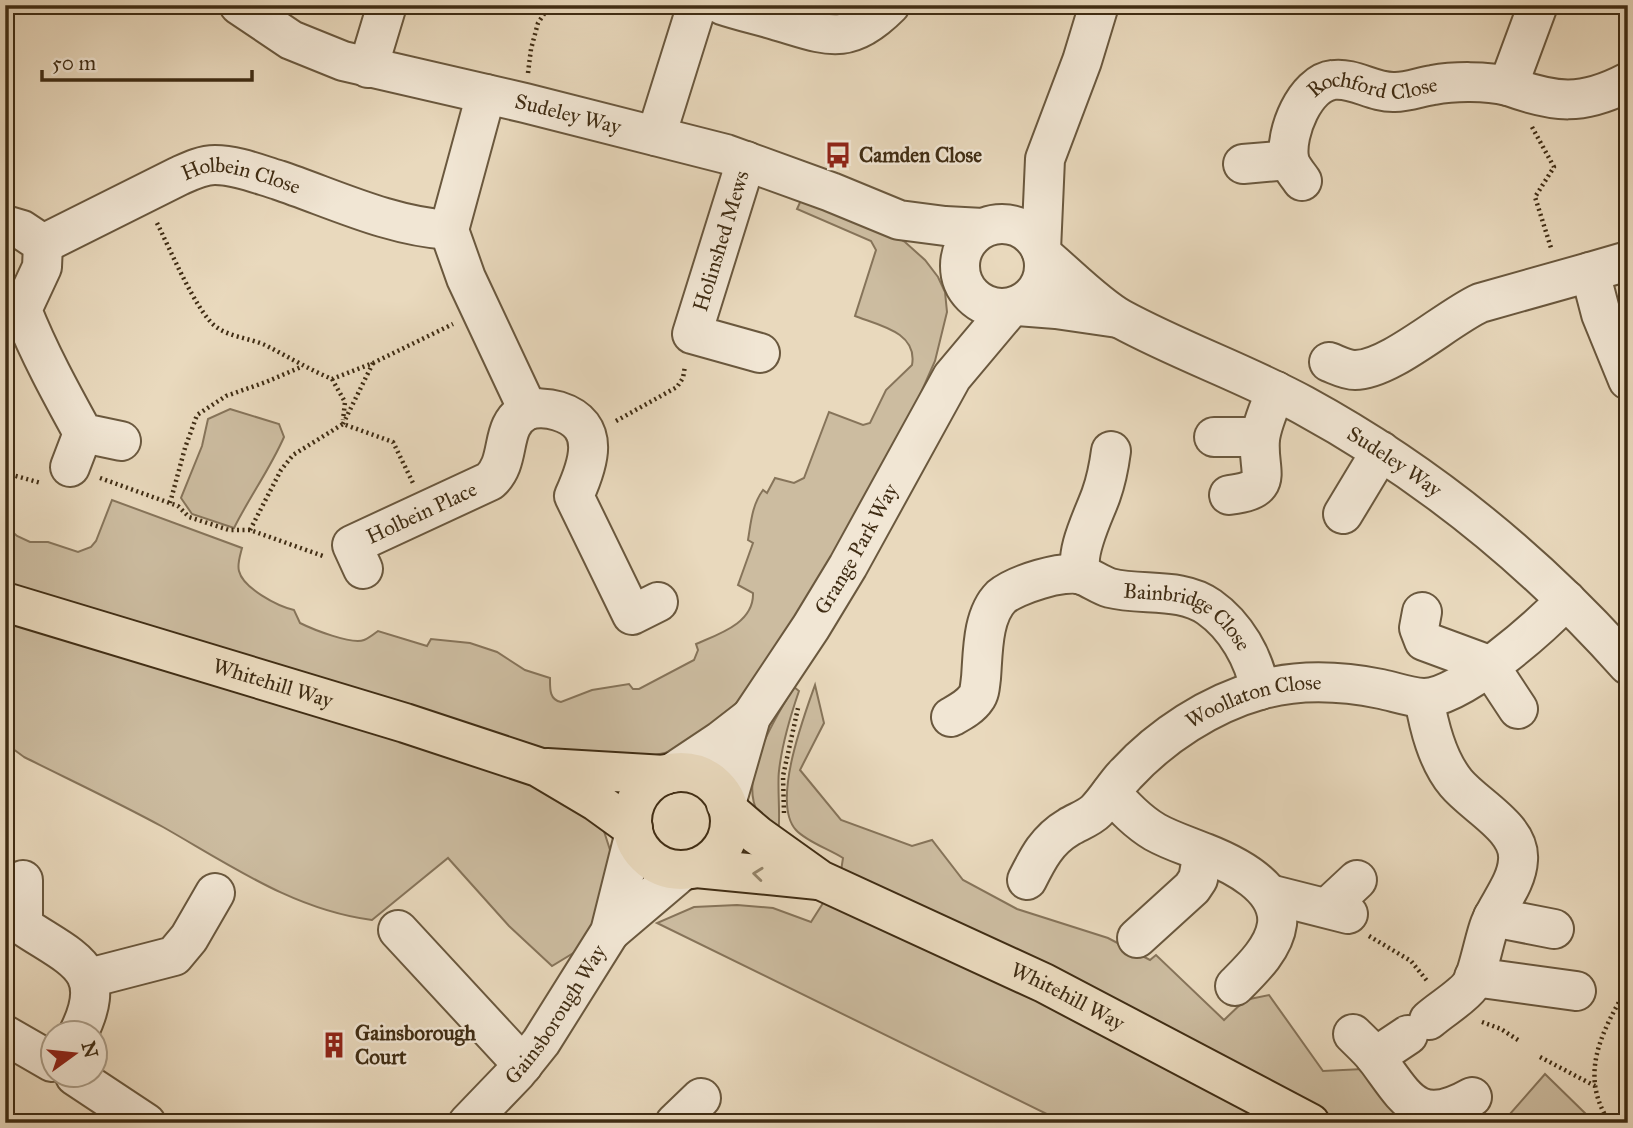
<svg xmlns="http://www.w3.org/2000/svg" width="1633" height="1128" font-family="'IM FELL Great Primer',serif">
	<rect width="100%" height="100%" fill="#e9d9bd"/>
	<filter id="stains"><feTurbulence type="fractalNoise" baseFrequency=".00286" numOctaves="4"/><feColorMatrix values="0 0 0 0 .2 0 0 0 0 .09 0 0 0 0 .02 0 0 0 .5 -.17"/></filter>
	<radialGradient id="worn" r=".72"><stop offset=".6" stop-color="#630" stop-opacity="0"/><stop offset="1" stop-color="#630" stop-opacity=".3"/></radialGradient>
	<g fill="#ccbca0" stroke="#86745a" stroke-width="2">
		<path d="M802,198l82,32 21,12 20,18 13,17 7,15 2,20 -12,49 -19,43 -114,207 -56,83 -27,28 -50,30 -23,5 -69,2 -572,-173v-61l12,11 13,6h18l30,10 13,-5 5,-6 16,-41 130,48c-2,8 -5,16 -3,23 4,17 38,35 55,39l6,13c12,6 52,22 64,17 5,-2 10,-6 14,-9l49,15 4,-7 39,4 27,9 28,18 25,8c0,10 -1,22 11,24l31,-12 37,-6 4,5h6l55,-29 4,-10 -2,-6c23,-10 58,-21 57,-51l-15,-8 15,-42 -5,-3c3,-18 4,-35 15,-50l4,3 8,-15 19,5 10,-5 25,-66 34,13 7,-2 16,-33 26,-25c6,-33 -34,-40 -57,-49l21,-66 -5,-9 -74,-32z"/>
		<path d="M230,409l49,15 5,13c-14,32 -34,59 -50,91l-42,-14 -11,-16 21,-52 6,-27z"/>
		<path d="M5,618l434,133 107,38 55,33 10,31 -20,75 -16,24 -23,14 -43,-40 -61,-68 -76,62c-78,-10 -142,-55 -209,-93 -46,-25 -93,-47 -139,-70l-19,-14z"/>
		<path d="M815,685l9,38 -24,47 41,50 71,26 20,-6 31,40 54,29 91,29 42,22 6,-5 68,65 21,-20 24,-5 54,76 40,-2 43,54h-63l-95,-53 -407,-199 2,-13c-14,-9 -36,-16 -47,-28 -25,-27 8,-114 19,-145z"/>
		<path d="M794,687l5,4c-9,26 -17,53 -20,80 -2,14 2,53 -1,60 -6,-5 -16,-11 -20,-18 -20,-36 17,-95 36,-126z"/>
		<polygon points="825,900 1059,1005 1277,1123 1065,1123 657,923 694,907 737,905 773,908 811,922"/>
		<polygon points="1545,1074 1591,1119 1594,1123 1502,1123"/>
	</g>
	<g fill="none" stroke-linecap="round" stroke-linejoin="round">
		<g stroke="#6a583e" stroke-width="42">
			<g id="minor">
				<path id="s1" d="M239,5l52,35 52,21 182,42 201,51 105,38 68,28 46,6 38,2"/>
				<path d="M722,5c18,6 36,10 53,15 52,15 72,28 115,-15"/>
				<polyline points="368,68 387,5"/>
				<path d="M1508,86c47,17 74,20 120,-4"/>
				<polyline points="656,136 697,5"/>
				<polyline points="746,161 692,334 760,353"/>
				<polyline points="1243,164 1289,160"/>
				<path id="s2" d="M1302,181c-4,-6 -12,-15 -13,-23 -4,-25 16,-75 44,-78 21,-3 40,13 62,12 13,0 25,-5 38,-7 21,-4 54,-4 75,1l30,-81"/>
				<circle cx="1002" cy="266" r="42"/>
				<path d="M5,225l17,5 21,14 -1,23 -20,43c17,43 39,83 61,123l38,8"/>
				<polyline points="449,230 466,278 528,410"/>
				<path id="s3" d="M43,244l136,-68c11,-5 23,-11 36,-11 21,0 43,9 63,15 56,19 111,46 171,50l37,-136"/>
				<polyline points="1041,250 1045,159 1082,61 1099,5"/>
				<path id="s4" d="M1043,255c22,18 54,51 78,64 59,32 123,54 182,86 123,67 232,156 325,260"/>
				<polyline points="1590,272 1628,261"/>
				<polyline points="1016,306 1056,309 1118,318"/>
				<path d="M1329,362c8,3 17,8 26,8 35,0 92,-52 125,-67l110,-31 11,42 27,66"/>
				<polyline points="1214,437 1260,437"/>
				<polyline points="70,467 83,433"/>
				<path d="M1229,495c48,-6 28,-22 31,-56 2,-16 10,-33 16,-48"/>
				<polyline points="1343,514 1381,451"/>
				<path id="s5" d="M363,569l-11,-24 138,-64c23,-21 8,-55 36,-70 9,-4 22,-3 32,0 45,14 30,54 16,85l58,119 26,-13"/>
				<path d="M1082,575c-9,-21 12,-60 19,-80 5,-14 8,-29 10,-44"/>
				<polyline points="1422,612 1419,628 1424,641 1489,665 1518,709"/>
				<path d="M1424,698c5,29 13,62 32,85 19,23 65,45 62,77 -1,23 -20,44 -28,64 -6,15 -12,52 -20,62 -8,11 -30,24 -41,34"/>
				<path id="s6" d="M951,717c9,-5 19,-10 25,-19 4,-5 4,-13 5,-20 2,-25 1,-62 20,-81 14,-12 63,-28 81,-22 9,3 18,10 28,13 32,8 71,-1 99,19 27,19 45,51 51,83"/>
				<polyline points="672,773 720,741 751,717"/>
				<path d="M1111,793c13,14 27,29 44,39 16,9 33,14 50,21 28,11 76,34 72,71 -3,24 -25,45 -42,62"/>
				<path id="s7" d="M726,804l25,-87 60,-90 37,-61 104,-189 58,-69"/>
				<path d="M23,880v46c49,33 88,42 55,108"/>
				<path id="s8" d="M1027,880c11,-22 20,-40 42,-53 8,-5 20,-9 27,-16 11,-11 19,-26 30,-37 35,-38 84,-70 134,-84 39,-11 81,-9 121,-1 14,3 28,8 42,9 37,1 117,-71 143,-98"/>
				<polyline points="1269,894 1348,914"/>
				<polyline points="1327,908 1357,880"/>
				<polyline points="1493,917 1554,929"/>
				<polyline points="398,930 523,1065"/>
				<polyline points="610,932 683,870"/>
				<polyline points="1137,938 1192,888 1198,879 1203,853"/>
				<polyline points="1474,977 1576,991"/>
				<polyline points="89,978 174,956 189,938 215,893"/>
				<path d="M1353,1034c8,8 17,16 23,24 30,40 41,70 96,39"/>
				<polyline points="5,1035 52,1062"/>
				<polyline points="1375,1057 1408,1035"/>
				<polyline points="75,1076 146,1123"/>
				<path id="s9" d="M468,1123l49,-51 24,-30 69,-110 24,-96"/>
				<polyline points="675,1123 701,1098"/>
			</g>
		</g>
		<g stroke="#402d14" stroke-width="42">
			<g id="major">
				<path id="s10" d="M5,602l400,121 133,44 59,35 36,26"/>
				<polyline points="547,768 665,775"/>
				<circle cx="681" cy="821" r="49"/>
				<path id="s11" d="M729,811l28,24 63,45 224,103 266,140"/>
				<polyline points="696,868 818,880"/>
			</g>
		</g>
		<g stroke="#402d14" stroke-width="4.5" stroke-dasharray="2 3.5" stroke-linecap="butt">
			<polyline points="528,73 531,49 538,23 550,5"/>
			<polyline points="1532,127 1554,167 1535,197 1551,248"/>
			<path d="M157,223c12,24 39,88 58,103 14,11 34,12 50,19 22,11 43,24 67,34l41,-16 80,-39"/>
			<polyline points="332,379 345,402 343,420"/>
			<polyline points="616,421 677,387 683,378 685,366"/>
			<polyline points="343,424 373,363"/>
			<polyline points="5,473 41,483"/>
			<polyline points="100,478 178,506 189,517 229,530 250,530 323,556"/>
			<polyline points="170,503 185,448 197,415 226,396 266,382 301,367"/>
			<polyline points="250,530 281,470 293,455 343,424 393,442 413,483"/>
			<polyline points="784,813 783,776 798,708"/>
			<polyline points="1369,936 1411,961 1428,982"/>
			<polyline points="1482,1022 1501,1029 1518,1040"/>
			<polyline points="1540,1057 1595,1086"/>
			<path d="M1610,1123c-33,-49 -7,-93 18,-137"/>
		</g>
		<use href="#minor" stroke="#f1e6d4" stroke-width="38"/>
		<use href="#major" stroke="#e9d9bd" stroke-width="38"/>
	</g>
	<defs><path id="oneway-chevron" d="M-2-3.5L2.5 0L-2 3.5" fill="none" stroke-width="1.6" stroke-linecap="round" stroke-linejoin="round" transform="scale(1.75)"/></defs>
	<use stroke="#948368" href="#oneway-chevron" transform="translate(758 874) rotate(-174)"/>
	<defs>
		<g id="bus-bare" transform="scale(2.1)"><path d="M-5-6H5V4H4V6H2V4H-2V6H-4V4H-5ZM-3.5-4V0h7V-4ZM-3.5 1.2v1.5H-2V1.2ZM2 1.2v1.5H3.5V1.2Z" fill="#8f2418" stroke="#f1e6d4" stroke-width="2.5" paint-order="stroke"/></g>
		<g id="building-bare" transform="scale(2.1)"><path d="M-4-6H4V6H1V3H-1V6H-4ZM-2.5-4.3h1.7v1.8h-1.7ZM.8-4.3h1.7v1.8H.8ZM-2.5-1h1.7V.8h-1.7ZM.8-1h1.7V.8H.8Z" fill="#8f2418" stroke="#f1e6d4" stroke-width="2.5" paint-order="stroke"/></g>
	</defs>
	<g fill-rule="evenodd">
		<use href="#bus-bare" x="838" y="155"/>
		<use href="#building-bare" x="334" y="1045"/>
	</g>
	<g text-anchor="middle" stroke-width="5" stroke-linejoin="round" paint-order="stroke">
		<g font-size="21" fill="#402d14" stroke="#f1e6d4">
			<text dy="7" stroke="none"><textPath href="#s2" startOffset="163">Rochford Close</textPath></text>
			<text dy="7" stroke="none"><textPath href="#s1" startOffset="350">Sudeley Way</textPath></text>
			<text dy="7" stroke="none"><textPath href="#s3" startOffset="217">Holbein Close</textPath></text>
			<text transform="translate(721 241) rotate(-73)" y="7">Holinshed Mews</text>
			<text dy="7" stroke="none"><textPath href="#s4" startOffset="410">Sudeley Way</textPath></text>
			<text dy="7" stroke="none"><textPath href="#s5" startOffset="103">Holbein Place</textPath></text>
			<text dy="7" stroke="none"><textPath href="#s7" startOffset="289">Grange Park Way</textPath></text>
			<text dy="7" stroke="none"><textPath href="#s6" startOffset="340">Bainbridge Close</textPath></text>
			<text dy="7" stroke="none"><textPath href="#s10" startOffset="280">Whitehill Way</textPath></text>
			<text dy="7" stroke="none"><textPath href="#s8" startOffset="299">Woollaton Close</textPath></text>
			<text dy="7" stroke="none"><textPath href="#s11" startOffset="388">Whitehill Way</textPath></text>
			<text dy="7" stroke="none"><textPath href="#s9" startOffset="140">Gainsborough Way</textPath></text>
		</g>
		<g font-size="21" font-weight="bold" fill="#402d14" stroke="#f1e6d4" text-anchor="start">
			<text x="859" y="162">Camden Close</text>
			<text x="355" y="1040">Gainsborough<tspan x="355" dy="24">Court</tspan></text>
		</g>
	</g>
	<rect width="1633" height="1128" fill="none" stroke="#e9d9bd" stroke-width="28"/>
	<rect x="7" y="7" width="1619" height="1114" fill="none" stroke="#402d14" stroke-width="3.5"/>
	<rect x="14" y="14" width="1605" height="1100" fill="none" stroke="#402d14" stroke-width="2"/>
	<g transform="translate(74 1054) rotate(75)"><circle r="33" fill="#f1e6d4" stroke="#aa9c87" stroke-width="2"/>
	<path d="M0-5L12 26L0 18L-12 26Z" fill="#8f2418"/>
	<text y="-10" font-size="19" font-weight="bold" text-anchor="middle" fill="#402d14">N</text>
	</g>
	<path d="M42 70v10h210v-10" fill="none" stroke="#402d14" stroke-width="3.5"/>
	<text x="52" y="70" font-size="21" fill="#402d14" stroke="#f1e6d4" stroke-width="5" paint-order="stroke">50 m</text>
	<rect width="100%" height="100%" filter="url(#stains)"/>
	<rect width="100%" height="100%" fill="url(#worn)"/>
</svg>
